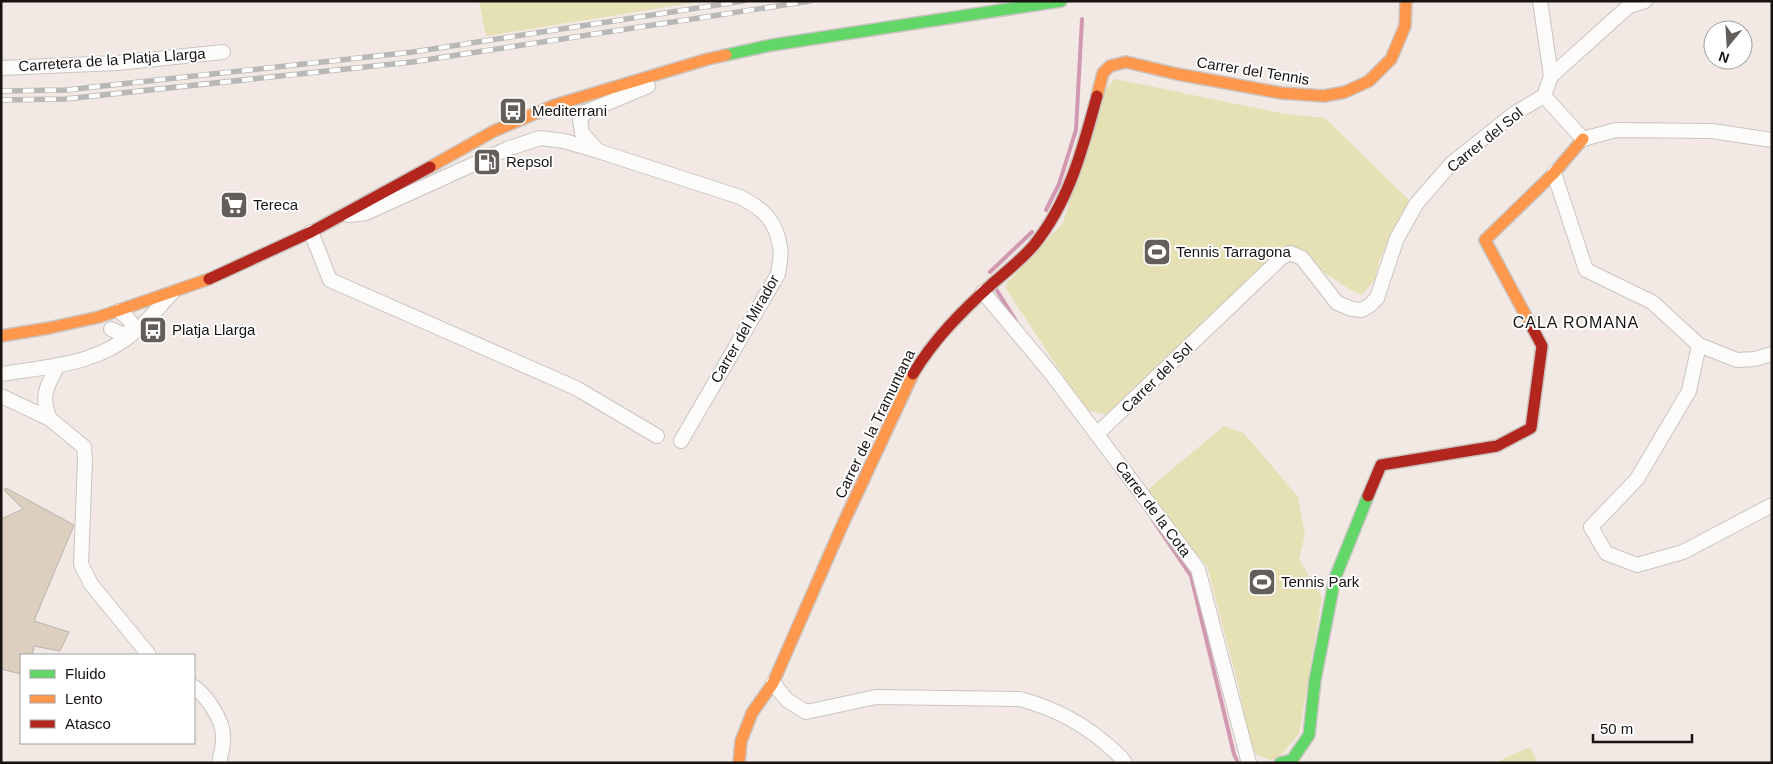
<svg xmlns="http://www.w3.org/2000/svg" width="1773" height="764" font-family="Helvetica,sans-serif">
	<rect width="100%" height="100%" fill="#f2e9e5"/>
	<g fill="#e6e0b5">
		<polygon points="479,1 704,1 486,36"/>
		<polygon points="1115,79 1285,114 1325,118 1409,200 1380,259 1375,279 1362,295 1349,289 1284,246 1112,412 1104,414 1086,410 1006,289 1007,283 1063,223 1103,91"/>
		<polygon points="1224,426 1244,433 1298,497 1305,535 1299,559 1322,598 1299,734 1279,757 1270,760 1257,755 1250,745 1239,688 1207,566 1145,492"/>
		<polygon points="1530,747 1538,763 1494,763"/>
	</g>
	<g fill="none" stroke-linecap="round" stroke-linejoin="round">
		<g stroke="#d198af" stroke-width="4">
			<polyline points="1046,210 1059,184 1076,130 1082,19"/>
			<polyline points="990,272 1032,232"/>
			<polyline points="996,289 1016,321"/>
			<polyline points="1153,520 1191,576 1234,754 1238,763"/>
		</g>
	</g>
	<polygon fill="#dccfc0" stroke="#b9b3af" points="6,488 74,525 34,621 69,632 60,651 34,646 32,655 21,655 21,674 1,669 1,519 23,509 4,490"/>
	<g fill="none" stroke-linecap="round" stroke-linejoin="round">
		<g stroke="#cac4c0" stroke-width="16">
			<g id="street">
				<polyline points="1540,1 1551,76"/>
				<polyline points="1,68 117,63 223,52"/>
				<polyline points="1544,96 1583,139 1616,130 1712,131 1772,140"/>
				<polyline points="597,150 582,133 580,119 586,112 648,86"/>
				<polyline points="1554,173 1586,270 1652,302 1699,345 1737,360 1755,359 1772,354"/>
				<path d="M349,215l17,-2 141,-64 33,-11 24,3 34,10 142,46c23,12 36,23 40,50 2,8 -1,19 -2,27l-97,167"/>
				<polyline points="311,232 330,280 576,388 657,436"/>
				<polyline points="983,292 1050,372 1198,569 1249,763"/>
				<path d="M111,329l10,5 12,-1c0,-12 -5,-15 -14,-22"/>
				<polyline points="1699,345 1689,391 1637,479 1591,527 1606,553 1637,565 1683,552 1772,505"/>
				<path d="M1,374c50,-8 97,-9 136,-44 13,-11 23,-25 35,-37"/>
				<polyline points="1,396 50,419 84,447 85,461 81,564 91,584 149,655"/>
				<path d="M50,419c-10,-23 -3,-33 8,-54"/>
				<polyline points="1097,434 1281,258 1290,253 1302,258 1337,303 1352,309 1362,310 1370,305 1377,298 1397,238 1417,203 1451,164 1515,113 1544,96 1551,76 1629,6 1645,1"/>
				<path d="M773,683l14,17 19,12 70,-15 144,2c34,9 65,25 92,50 4,4 10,8 13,14"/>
				<path d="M194,687c12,8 28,32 29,47 1,9 -2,20 -4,29"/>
			</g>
		</g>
		<g stroke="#cac4c0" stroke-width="14">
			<g id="fast">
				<polyline points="726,55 772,45 1061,1"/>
				<polyline points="1280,763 1292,760 1309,735 1315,680 1335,578 1368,496"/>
			</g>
		</g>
		<g stroke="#cac4c0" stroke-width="14">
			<g id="slow">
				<polyline points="1097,96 1103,73 1110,66 1126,62 1177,74 1281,93 1324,96 1345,92 1369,81 1391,59 1405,26 1406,1"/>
				<polyline points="430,167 494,131 555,105 708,59 726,55"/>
				<polyline points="1532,327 1485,240 1554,173 1583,139"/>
				<polyline points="1,336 49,328 99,317 209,279"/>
				<polyline points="739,763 741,741 752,713 773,683 841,528 913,374"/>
			</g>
		</g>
		<g stroke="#cac4c0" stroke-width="14">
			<g id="jam">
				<polyline points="209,279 311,232 430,167"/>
				<path d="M913,374c21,-35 49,-63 80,-91 14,-12 29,-24 41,-38 35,-43 49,-97 63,-149"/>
				<polyline points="1368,496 1381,465 1497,446 1531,428 1542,346 1532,327"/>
			</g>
		</g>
		<use href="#street" stroke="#fdfcfb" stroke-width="14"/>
		<use href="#fast" stroke="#63d668" stroke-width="11"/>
		<use href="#slow" stroke="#ff974d" stroke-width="11"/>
		<use href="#jam" stroke="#b3261e" stroke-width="11"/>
		<g stroke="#bab8b7" stroke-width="5.5">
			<g id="rail">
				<polyline points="1,91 66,90 413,52 743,1"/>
				<polyline points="1,100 65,99 412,62 810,1"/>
			</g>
		</g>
		<use href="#rail" stroke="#fff" stroke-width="4" stroke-dasharray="11" stroke-linecap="butt"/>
	</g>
	<defs>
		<g id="bus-square" transform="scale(1.4375)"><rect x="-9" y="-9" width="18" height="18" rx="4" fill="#645e5b" stroke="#fff"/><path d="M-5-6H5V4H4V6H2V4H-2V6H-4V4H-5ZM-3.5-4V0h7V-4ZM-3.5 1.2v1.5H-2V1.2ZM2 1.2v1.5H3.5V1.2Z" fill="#fff"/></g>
		<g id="fuel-square" transform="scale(1.4375)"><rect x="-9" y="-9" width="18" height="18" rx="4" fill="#645e5b" stroke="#fff"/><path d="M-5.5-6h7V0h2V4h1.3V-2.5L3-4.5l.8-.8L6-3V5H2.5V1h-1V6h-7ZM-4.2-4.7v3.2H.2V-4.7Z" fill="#fff"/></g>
		<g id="supermarket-square" transform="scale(1.4375)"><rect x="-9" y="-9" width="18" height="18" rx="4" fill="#645e5b" stroke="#fff"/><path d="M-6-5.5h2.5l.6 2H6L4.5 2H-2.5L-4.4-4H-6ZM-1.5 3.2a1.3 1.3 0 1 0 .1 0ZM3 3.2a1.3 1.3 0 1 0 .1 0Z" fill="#fff"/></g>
		<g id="stadium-square" transform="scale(1.4375)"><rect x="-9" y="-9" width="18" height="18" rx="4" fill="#645e5b" stroke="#fff"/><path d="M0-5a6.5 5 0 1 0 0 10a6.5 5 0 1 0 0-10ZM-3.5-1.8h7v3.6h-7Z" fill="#fff"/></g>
	</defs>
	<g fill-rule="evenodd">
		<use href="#bus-square" x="513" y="111"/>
		<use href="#fuel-square" x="487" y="162"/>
		<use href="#supermarket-square" x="234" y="205"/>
		<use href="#stadium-square" x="1157" y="252"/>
		<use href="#bus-square" x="153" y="330"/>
		<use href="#stadium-square" x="1262" y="582"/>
	</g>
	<g text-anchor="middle" stroke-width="4" stroke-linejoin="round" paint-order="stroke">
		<g font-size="15" fill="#181310" stroke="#fff">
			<text transform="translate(112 60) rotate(-4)" y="5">Carretera de la Platja Llarga</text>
			<text transform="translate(1253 71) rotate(9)" y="5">Carrer del Tennis</text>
			<text transform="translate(1485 140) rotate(-39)" y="5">Carrer del Sol</text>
			<text transform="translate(745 329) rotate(-60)" y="5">Carrer del Mirador</text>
			<text transform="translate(1157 378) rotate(-44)" y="5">Carrer del Sol</text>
			<text transform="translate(875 424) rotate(-64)" y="5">Carrer de la Tramuntana</text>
			<text transform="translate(1153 509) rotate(53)" y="5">Carrer de la Cota</text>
		</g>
		<g font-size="15" fill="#181310" stroke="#fff" text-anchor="start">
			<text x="532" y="116">Mediterrani</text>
			<text x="506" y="167">Repsol</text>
			<text x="253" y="210">Tereca</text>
			<text x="1176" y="257">Tennis Tarragona</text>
			<text x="172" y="335">Platja Llarga</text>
			<text x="1281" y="587">Tennis Park</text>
		</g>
		<g font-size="16" letter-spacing="1" fill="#181310" stroke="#fff">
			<text x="1576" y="328">CALA ROMANA</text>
		</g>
	</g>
	<rect width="1773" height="764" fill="none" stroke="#181310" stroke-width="5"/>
	<rect x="20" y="654" width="175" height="90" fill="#ffffff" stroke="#a3a19f"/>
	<rect x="30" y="670" width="25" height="8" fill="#63d668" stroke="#a3a19f"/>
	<text x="65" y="679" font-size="15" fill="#181310">Fluido</text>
	<rect x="30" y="695" width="25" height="8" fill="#ff974d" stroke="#a3a19f"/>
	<text x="65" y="704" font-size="15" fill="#181310">Lento</text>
	<rect x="30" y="720" width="25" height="8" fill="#b3261e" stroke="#a3a19f"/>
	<text x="65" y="729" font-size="15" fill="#181310">Atasco</text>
	<g transform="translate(1728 45) rotate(198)"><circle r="24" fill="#ffffff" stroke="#a3a19f"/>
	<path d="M0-4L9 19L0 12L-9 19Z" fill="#645e5b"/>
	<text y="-8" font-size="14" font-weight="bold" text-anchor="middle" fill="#181310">N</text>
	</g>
	<path d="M1593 734v8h99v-8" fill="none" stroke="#181310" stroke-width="2.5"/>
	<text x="1600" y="734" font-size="15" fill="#181310" stroke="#ffffff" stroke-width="4" paint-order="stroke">50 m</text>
</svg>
